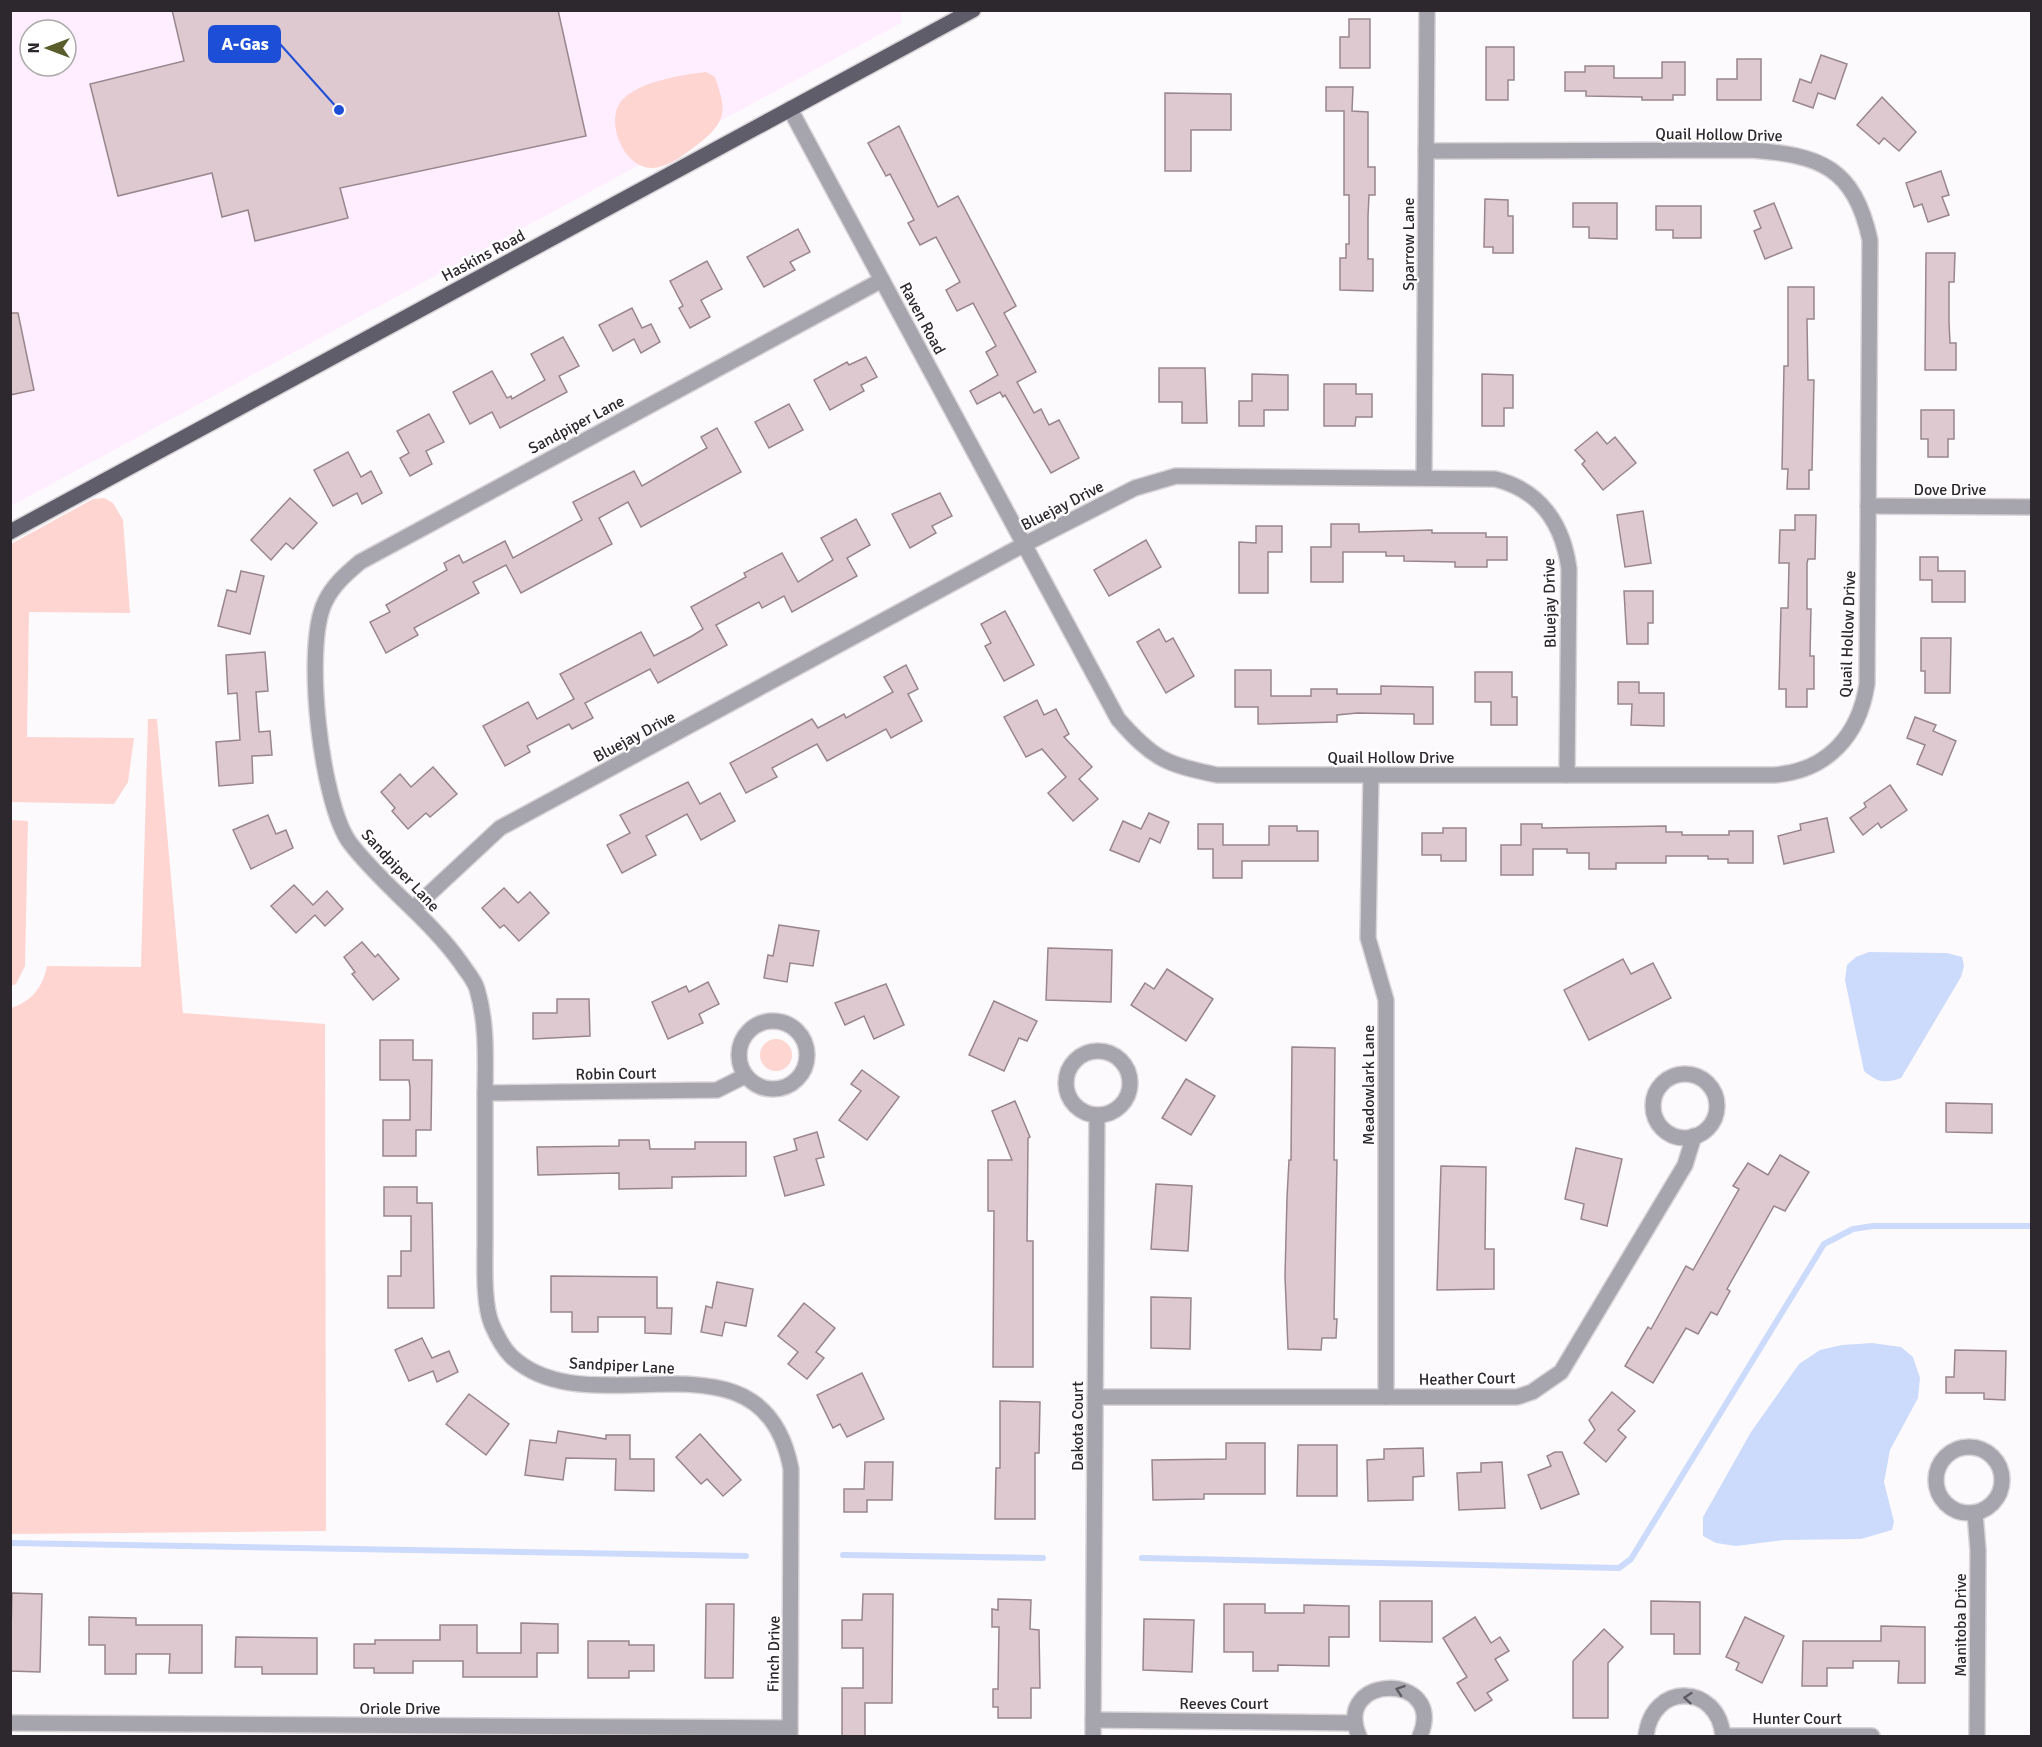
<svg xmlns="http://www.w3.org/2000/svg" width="2042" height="1747" font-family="Signika,sans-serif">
	<rect width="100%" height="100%" fill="#fdfafd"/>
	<path fill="#fef" fill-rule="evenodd" d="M11,11h890v12l-890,483zM30,30h36v36h-36z"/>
	<g fill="#fed5d1">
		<path d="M706,72l9,5c10,30 14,42 -13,64 -13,10 -27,22 -43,26 -33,9 -57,-47 -36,-68 19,-18 58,-24 83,-27z"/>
		<polygon points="104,498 113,503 123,520 130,613 29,612 27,737 134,738 128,782 114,804 11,802 11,544 93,499"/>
		<path d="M148,719h9l26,294 142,11 1,507 -315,3v-526c20,-6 32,-21 36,-42l94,1z"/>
		<polygon points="11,820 28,821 25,966 16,984 11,986"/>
		<circle cx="776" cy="1055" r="16"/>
	</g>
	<g fill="#ccdbfc">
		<path d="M1869,952l78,1 15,4 2,9 -3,11 -60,101c-16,6 -24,4 -37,-7l-19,-91 2,-15 9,-8z"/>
		<polygon points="1872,1343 1901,1347 1913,1357 1920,1378 1918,1398 1890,1450 1884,1482 1894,1522 1892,1530 1861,1539 1784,1540 1736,1546 1716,1543 1703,1536 1703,1517 1751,1432 1799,1364 1820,1350 1842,1345"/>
	</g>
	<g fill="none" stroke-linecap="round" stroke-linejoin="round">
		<g stroke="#ccdbfc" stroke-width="6">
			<polyline points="10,1543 746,1556"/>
			<polyline points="843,1555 1043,1558"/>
			<polyline points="1142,1558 1619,1568 1631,1559 1824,1244 1853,1229 1873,1226 2032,1226"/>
		</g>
	</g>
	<g fill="#dec9d0" stroke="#99868c" stroke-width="1.5">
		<polygon points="172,10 558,10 586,136 340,188 348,218 255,241 248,210 222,217 212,173 118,196 90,84 184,61"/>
		<polygon points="1349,19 1370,19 1370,68 1340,68 1340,37 1349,37"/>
		<polygon points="1486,47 1514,47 1514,80 1508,80 1508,100 1486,100"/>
		<polygon points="1821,55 1847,64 1835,99 1818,93 1813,108 1793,101 1800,79 1811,83"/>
		<polygon points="1737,59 1761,59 1761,100 1717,100 1717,79 1737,79"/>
		<polygon points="1662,62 1685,62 1685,95 1673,95 1673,100 1642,100 1642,97 1586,96 1586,91 1565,91 1565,72 1585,72 1585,66 1614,66 1614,78 1662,78"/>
		<polygon points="1326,87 1353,87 1352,111 1368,112 1368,167 1375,167 1375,195 1369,195 1368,216 1368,259 1373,259 1373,291 1340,290 1340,258 1346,258 1346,244 1349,244 1349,195 1344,195 1344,111 1326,111"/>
		<polygon points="1165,93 1231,94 1231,130 1191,130 1191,171 1165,171"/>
		<polygon points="1882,97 1916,132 1899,151 1884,138 1879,144 1857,125"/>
		<polygon points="899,126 938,207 958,196 1016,306 1004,313 1036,372 1017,382 1034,413 1041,409 1049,425 1059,420 1079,458 1051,473 1005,395 1003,397 1000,392 977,404 970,391 998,375 986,352 996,346 973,303 957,311 946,290 960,282 936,237 920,245 908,223 914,220 890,174 886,176 868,143"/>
		<polygon points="1941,171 1949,195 1942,197 1949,215 1928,222 1922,204 1914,207 1906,183"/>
		<polygon points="1485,199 1508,200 1508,216 1513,216 1513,253 1493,253 1493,247 1484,247"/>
		<polygon points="1573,203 1617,203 1617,239 1589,238 1589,227 1573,227"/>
		<polygon points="1774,203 1792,248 1765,259 1754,231 1761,228 1754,211"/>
		<polygon points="1656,206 1701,206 1701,238 1673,238 1673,230 1656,230"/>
		<polygon points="798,229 810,252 790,262 795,270 764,287 747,257"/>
		<polygon points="1926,253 1955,253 1954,282 1949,282 1949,322 1950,343 1956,343 1956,370 1925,370"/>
		<polygon points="707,261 722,289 701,300 710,317 690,328 679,308 683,306 670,281"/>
		<polygon points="1788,287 1814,287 1814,319 1807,319 1808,380 1814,380 1812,470 1809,470 1809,489 1787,489 1788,469 1782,469 1784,366 1788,366"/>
		<polygon points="632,308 642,328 651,324 660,342 641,353 634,339 613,351 599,325"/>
		<polygon points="10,313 18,313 34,390 10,395"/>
		<polygon points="563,337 579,366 559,376 567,392 500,428 492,412 470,424 453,392 492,371 507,398 511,396 512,399 545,380 531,354"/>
		<polygon points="866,357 877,377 861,385 864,391 830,410 814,380 847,362 849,365"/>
		<polygon points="1159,368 1205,368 1207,423 1182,423 1182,402 1159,402"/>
		<polygon points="1252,374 1288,375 1288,410 1264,410 1264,426 1239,426 1239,401 1252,401"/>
		<polygon points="1482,374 1513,375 1513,408 1504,408 1504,426 1482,426"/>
		<polygon points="1324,384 1356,384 1356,394 1372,394 1372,417 1356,417 1355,426 1324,426"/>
		<polygon points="789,404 803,430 769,448 755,422"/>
		<polygon points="1921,410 1954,410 1954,439 1948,439 1948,457 1928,457 1928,439 1921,439"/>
		<polygon points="429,414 444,442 426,451 432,464 410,476 400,458 409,453 397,431"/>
		<polygon points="717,428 741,472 641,527 628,502 599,518 612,544 521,593 506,565 473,582 479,593 414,628 418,635 386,653 370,622 390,612 386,605 447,570 444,563 459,555 463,563 505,541 513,558 582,520 573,502 634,471 642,486 707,448 701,437"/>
		<polygon points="1597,432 1607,444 1615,437 1636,463 1603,490 1582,464 1585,461 1575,450"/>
		<polygon points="348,452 361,477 371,471 382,493 362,504 357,493 333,506 314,470"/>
		<polygon points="940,493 952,516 932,526 936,533 910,548 892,514"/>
		<polygon points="290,498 317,523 293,549 286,543 271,560 251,540"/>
		<polygon points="1643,511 1651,563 1625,567 1617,515"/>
		<polygon points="1795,515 1816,515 1815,559 1808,559 1807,563 1807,609 1811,609 1810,656 1814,656 1814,689 1807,689 1807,707 1786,707 1786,689 1779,689 1781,608 1788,608 1789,563 1779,563 1780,530 1795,530"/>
		<polygon points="856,519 870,545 847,558 857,576 792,612 784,596 762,608 759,602 716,625 727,645 658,683 650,669 585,703 593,718 572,729 569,724 527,746 530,752 505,766 483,726 528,702 537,719 574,699 560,674 641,632 654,656 692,636 703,629 691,607 746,577 744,573 782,553 798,582 833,560 821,538"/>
		<polygon points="1331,524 1359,524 1359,532 1432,530 1432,533 1486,533 1486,537 1507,537 1507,560 1487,560 1487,567 1455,567 1455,562 1404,561 1404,556 1386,556 1386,552 1343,552 1343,582 1311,582 1311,547 1331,547"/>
		<polygon points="1256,526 1282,526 1282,552 1268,552 1268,593 1239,593 1239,542 1256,543"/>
		<polygon points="1146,540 1161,567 1109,596 1094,570"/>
		<polygon points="1920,557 1938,557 1938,571 1965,571 1965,602 1932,602 1932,580 1920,580"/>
		<polygon points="241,571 264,576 250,634 218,626 227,590 236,592"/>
		<polygon points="1624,591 1653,591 1653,623 1648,623 1648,644 1627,644"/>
		<polygon points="1005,611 1034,665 1004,681 985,646 991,643 981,624"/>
		<polygon points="1159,629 1166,642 1173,638 1194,676 1166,693 1137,642"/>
		<polygon points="1921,638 1951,638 1950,693 1925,693 1925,671 1921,671"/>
		<polygon points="265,652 268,691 256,692 259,732 270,731 272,755 252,756 253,783 219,786 216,742 240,740 237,693 228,694 226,655"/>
		<polygon points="906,665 918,689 908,694 922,721 891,738 886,729 827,761 817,744 772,768 777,777 746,793 730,763 812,719 818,728 844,714 846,718 893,692 884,677"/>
		<polygon points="1235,670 1271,670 1271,696 1311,696 1311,689 1337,689 1337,694 1381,694 1381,686 1433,687 1433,724 1414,724 1414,714 1357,713 1337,715 1337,722 1258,724 1258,707 1235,707"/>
		<polygon points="1475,672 1512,672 1512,697 1517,697 1517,725 1491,725 1491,702 1475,702"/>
		<polygon points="1618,682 1639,682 1639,693 1664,693 1664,726 1631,725 1632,704 1618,704"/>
		<polygon points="1037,700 1044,715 1056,709 1069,734 1064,737 1092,767 1079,779 1098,799 1073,821 1048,793 1066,777 1042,749 1026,757 1004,717"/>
		<polygon points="1915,717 1936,725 1933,731 1956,741 1942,775 1917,764 1925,745 1907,738"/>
		<polygon points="433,767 457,794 430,817 426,813 408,829 392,811 395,808 381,792 400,774 411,787"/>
		<polygon points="688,782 700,804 720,793 735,821 701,840 687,814 646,836 656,855 622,873 607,845 630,833 620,815"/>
		<polygon points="1890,785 1907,810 1881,828 1878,823 1863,835 1850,818 1866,807 1864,803"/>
		<polygon points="1149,813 1169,822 1160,843 1150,838 1139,862 1110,850 1123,821 1141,829"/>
		<polygon points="268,815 276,834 286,830 293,848 251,869 233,830"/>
		<polygon points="1827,818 1834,852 1784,864 1778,836 1801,830 1800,824"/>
		<polygon points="1198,824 1223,824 1223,845 1269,845 1269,826 1297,826 1297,831 1318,831 1318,861 1242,861 1242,878 1213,878 1213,849 1198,849"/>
		<polygon points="1521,824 1542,824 1542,828 1666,826 1666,832 1682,832 1682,835 1729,835 1729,831 1753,831 1753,863 1728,863 1728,859 1708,859 1708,856 1666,856 1666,863 1616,863 1616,869 1589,869 1589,853 1567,853 1567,849 1533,849 1533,875 1501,875 1501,845 1521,845"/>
		<polygon points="1443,828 1466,828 1466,861 1441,861 1441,855 1422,855 1422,833 1443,833"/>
		<polygon points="294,885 313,905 327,891 343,909 325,926 315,915 296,933 271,906"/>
		<polygon points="504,888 518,903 530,892 549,913 519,941 504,925 500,928 482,908"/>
		<polygon points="779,925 819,931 813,966 790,963 787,982 764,978 768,955 773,956"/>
		<polygon points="362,942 375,957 378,954 399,979 373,1000 352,974 355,972 344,957"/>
		<polygon points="1048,948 1112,950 1111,1002 1046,1000"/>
		<polygon points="1623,959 1631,974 1653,963 1671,998 1589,1040 1564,990"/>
		<polygon points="1167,969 1213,999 1186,1041 1131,1005 1145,983 1154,989"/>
		<polygon points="708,982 719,1004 699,1014 703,1023 668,1039 652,1002 686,986 689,992"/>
		<polygon points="886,984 904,1025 874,1039 864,1016 845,1025 835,1003"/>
		<polygon points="557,999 589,999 590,1036 533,1039 533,1013 557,1013"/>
		<polygon points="994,1001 1037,1021 1027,1041 1019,1038 1004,1071 969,1055"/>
		<polygon points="380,1040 413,1040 413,1060 432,1060 431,1130 416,1130 416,1156 383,1156 383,1120 410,1120 410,1087 409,1080 380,1080"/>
		<polygon points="1292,1047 1335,1048 1334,1160 1337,1160 1334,1319 1337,1319 1336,1338 1322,1338 1321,1350 1288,1349 1285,1276 1287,1198 1289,1160 1291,1160"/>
		<polygon points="862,1070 899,1097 867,1140 839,1120 861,1091 851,1084"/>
		<polygon points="1186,1079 1215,1096 1191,1135 1162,1118"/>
		<polygon points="1015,1101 1030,1137 1028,1138 1027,1241 1033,1241 1033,1367 993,1367 994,1211 988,1211 988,1160 1012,1160 992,1111"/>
		<polygon points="1946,1103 1992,1104 1992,1133 1946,1132"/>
		<polygon points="817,1132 824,1157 816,1159 824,1185 785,1196 774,1157 797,1150 794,1139"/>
		<polygon points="619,1140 649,1140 650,1149 695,1149 695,1142 746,1142 746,1176 672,1177 672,1188 619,1189 619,1173 538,1175 537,1147 619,1146"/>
		<polygon points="1576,1148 1622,1159 1607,1226 1581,1219 1584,1204 1565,1199"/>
		<polygon points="1780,1155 1809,1172 1785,1211 1774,1206 1727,1289 1730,1291 1717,1315 1711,1312 1698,1334 1686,1328 1653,1383 1625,1366 1648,1327 1651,1329 1686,1266 1693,1270 1739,1189 1733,1186 1748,1163 1768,1175"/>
		<polygon points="1441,1166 1486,1167 1485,1249 1494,1249 1494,1289 1437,1290"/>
		<polygon points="1156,1184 1192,1186 1188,1251 1151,1249"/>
		<polygon points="384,1187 417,1187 417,1203 432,1203 434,1308 388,1308 388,1276 401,1276 401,1251 411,1251 411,1216 384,1216"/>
		<polygon points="551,1276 657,1277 657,1308 672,1308 671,1334 645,1333 645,1317 598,1317 598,1332 572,1332 572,1312 551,1312"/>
		<polygon points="717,1282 753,1289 746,1326 725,1322 722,1336 701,1332 706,1306 712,1308"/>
		<polygon points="1151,1297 1191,1298 1190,1349 1151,1348"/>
		<polygon points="804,1303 835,1328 816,1352 824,1358 807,1379 788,1364 798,1352 778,1336"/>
		<polygon points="422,1338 432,1358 449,1351 458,1372 437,1382 433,1371 409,1381 395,1350"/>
		<polygon points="1955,1350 2006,1351 2005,1400 1984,1399 1984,1393 1946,1393 1946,1377 1954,1377"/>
		<polygon points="862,1373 884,1419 847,1437 840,1424 833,1428 817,1395"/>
		<polygon points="1612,1392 1635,1411 1618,1430 1626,1437 1606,1462 1584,1443 1595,1430 1589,1420"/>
		<polygon points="469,1394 509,1424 486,1455 446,1424"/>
		<polygon points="1000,1401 1040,1402 1039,1453 1035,1453 1035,1519 995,1519 996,1468 1000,1468"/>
		<polygon points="558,1431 606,1439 606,1435 630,1435 630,1459 654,1459 654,1491 615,1490 616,1459 566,1458 563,1480 525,1475 530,1440 556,1443"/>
		<polygon points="700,1434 741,1480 723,1496 707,1479 701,1484 676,1457"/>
		<polygon points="1226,1443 1265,1443 1265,1494 1204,1494 1204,1499 1153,1500 1152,1460 1226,1459"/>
		<polygon points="1298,1445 1337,1445 1337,1496 1297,1496"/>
		<polygon points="1423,1448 1424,1476 1413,1477 1413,1500 1368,1501 1367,1460 1384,1459 1384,1449"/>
		<polygon points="1555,1452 1562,1452 1579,1494 1541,1509 1528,1475 1551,1466 1547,1456"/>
		<polygon points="865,1462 893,1462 892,1500 867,1500 867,1512 844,1512 844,1489 864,1489"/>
		<polygon points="1502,1462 1505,1508 1459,1510 1457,1473 1481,1472 1481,1463"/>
		<polygon points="12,1593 42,1594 40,1672 10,1671"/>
		<polygon points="863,1594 893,1594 892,1703 865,1703 865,1737 842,1737 842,1688 863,1688 863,1648 842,1648 842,1620 862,1620"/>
		<polygon points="998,1599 1031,1600 1030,1629 1039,1630 1040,1688 1031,1688 1031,1718 998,1718 998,1707 993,1707 993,1689 998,1689 999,1627 992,1627 992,1609 998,1610"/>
		<polygon points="1380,1601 1432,1601 1432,1642 1380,1641"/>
		<polygon points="1651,1601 1700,1602 1700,1654 1674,1654 1674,1634 1651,1634"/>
		<polygon points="706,1604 734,1604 733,1678 705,1678"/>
		<polygon points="1224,1604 1265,1604 1265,1613 1304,1613 1304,1605 1349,1606 1349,1637 1329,1637 1329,1666 1278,1665 1278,1671 1253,1671 1253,1652 1224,1652"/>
		<polygon points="89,1617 136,1618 136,1625 202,1625 202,1673 169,1673 170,1654 136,1654 136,1674 105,1674 105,1645 89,1645"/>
		<polygon points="1475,1617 1491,1643 1500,1637 1509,1651 1495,1659 1508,1680 1487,1693 1492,1700 1475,1711 1457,1683 1467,1677 1443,1638"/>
		<polygon points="1745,1617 1784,1636 1762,1683 1736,1670 1739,1663 1726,1657"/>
		<polygon points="1144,1619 1194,1620 1192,1672 1143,1670"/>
		<polygon points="521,1623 558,1624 558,1653 537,1653 537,1677 463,1677 463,1661 413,1661 413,1673 374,1673 374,1668 354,1668 354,1644 375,1644 375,1640 440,1640 440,1625 477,1625 477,1653 521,1653"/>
		<polygon points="1881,1626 1925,1627 1925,1683 1898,1683 1899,1661 1853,1661 1853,1668 1827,1668 1827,1686 1802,1686 1803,1641 1881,1641"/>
		<polygon points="1604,1629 1623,1647 1608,1663 1608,1718 1573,1718 1573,1661"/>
		<polygon points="236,1637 317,1638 317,1674 262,1674 262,1667 235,1667"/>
		<polygon points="588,1641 629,1641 629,1645 654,1645 654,1671 629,1671 629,1678 588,1678"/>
	</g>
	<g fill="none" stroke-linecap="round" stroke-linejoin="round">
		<g stroke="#d8d4d8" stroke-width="18">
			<g id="minor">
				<path d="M790,109l328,610c35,40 47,45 99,56h557c53,-4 85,-39 93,-91l3,-444c-16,-73 -50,-85 -119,-90l-325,1"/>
				<polyline points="1424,477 1427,10"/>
				<polyline points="1868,506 2032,507"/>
				<polyline points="1371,775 1368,938 1386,1000 1386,1397"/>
				<path d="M413,909l87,-81 525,-284 110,-56 41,-12 319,3c45,11 68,45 74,90l-2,206"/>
				<circle cx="773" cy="1055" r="34"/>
				<circle cx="1098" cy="1083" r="32"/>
				<circle cx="1685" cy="1106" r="32"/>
				<polyline points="485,1093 717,1090 745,1076"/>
				<polyline points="1095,1397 1517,1397 1532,1392 1561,1372 1685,1165 1694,1136"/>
				<circle cx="1969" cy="1480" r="33"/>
				<polyline points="1975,1513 1978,1550 1977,1736"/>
				<polyline points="1093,1720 1355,1723"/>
				<polyline points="10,1723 790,1728"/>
				<path d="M790,1736l1,-267c-29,-152 -201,-37 -280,-113 -7,-7 -15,-22 -19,-31 -9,-21 -7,-60 -7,-84 0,-46 0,-92 0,-139 0,-38 3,-76 -8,-113 -3,-10 -11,-18 -16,-26 -31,-44 -78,-77 -111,-120 -29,-39 -47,-197 -25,-241 8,-17 21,-28 35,-40l522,-282"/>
				<polyline points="1093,1736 1097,1116"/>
				<path d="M1359,1736c-27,-63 88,-64 61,0"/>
				<path d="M1646,1736c6,-54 72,-53 77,0"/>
				<polyline points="1723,1736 1872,1736"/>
			</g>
		</g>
		<g stroke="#d8d4d8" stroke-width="18">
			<polyline id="major" points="10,532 973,10"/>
		</g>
		<use href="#minor" stroke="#a6a4ac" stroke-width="15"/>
		<use href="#major" stroke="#605d6b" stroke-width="15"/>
	</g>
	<defs><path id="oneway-chevron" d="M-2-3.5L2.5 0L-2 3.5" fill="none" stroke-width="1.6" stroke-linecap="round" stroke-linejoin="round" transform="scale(1.5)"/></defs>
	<g stroke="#5d5a60">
		<use href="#oneway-chevron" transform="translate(1400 1690) rotate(-161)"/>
		<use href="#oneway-chevron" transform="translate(1688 1698) rotate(-175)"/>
	</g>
	<g text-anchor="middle" stroke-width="4.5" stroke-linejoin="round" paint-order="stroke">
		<g font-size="16" fill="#2d282d" stroke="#fff">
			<text transform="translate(1719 134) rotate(1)" y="6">Quail Hollow Drive</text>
			<text transform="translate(1408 244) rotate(-90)" y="6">Sparrow Lane</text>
			<text transform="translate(483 255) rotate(-28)" y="6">Haskins Road</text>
			<text transform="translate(923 318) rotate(62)" y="6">Raven Road</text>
			<text transform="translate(576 424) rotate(-28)" y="6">Sandpiper Lane</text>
			<text x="1950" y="495">Dove Drive</text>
			<text transform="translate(1062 505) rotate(-27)" y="6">Bluejay Drive</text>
			<text transform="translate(1549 603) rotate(-91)" y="6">Bluejay Drive</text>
			<text transform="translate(1847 634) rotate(-88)" y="6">Quail Hollow Drive</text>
			<text transform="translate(634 736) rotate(-28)" y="6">Bluejay Drive</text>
			<text x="1391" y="763">Quail Hollow Drive</text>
			<text transform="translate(401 870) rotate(47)" y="6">Sandpiper Lane</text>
			<text transform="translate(616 1073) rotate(-1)" y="6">Robin Court</text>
			<text transform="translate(1368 1085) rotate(-90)" y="6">Meadowlark Lane</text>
			<text transform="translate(622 1365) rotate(3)" y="6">Sandpiper Lane</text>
			<text transform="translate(1467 1378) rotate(-1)" y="6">Heather Court</text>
			<text transform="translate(1077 1426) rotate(-90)" y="6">Dakota Court</text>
			<text transform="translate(1960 1625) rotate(-90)" y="6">Manitoba Drive</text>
			<text transform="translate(773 1654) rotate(-89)" y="6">Finch Drive</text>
			<text x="1224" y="1709">Reeves Court</text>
			<text x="400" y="1714">Oriole Drive</text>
			<text x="1797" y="1724">Hunter Court</text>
		</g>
	</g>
	<path fill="none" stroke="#1d4ed8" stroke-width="2" d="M339 110L280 44"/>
	<circle fill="#1d4ed8" stroke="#fff" stroke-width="2" cx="339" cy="110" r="6"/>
	<rect fill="#1d4ed8" stroke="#1d4ed8" stroke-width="2" x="209" y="26" width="71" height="36" rx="6"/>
	<g font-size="18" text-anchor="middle" font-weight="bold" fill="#fff">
		<text x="245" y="50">A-Gas</text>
	</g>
	<rect width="2042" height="1747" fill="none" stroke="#2d282d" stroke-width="24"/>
	<g transform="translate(48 48) rotate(270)"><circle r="28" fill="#ffffff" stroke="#aba9ab" stroke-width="1.5"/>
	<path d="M0-4.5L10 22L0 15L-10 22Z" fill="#595d2b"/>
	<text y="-9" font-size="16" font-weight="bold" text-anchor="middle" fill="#2d282d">N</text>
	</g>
</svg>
